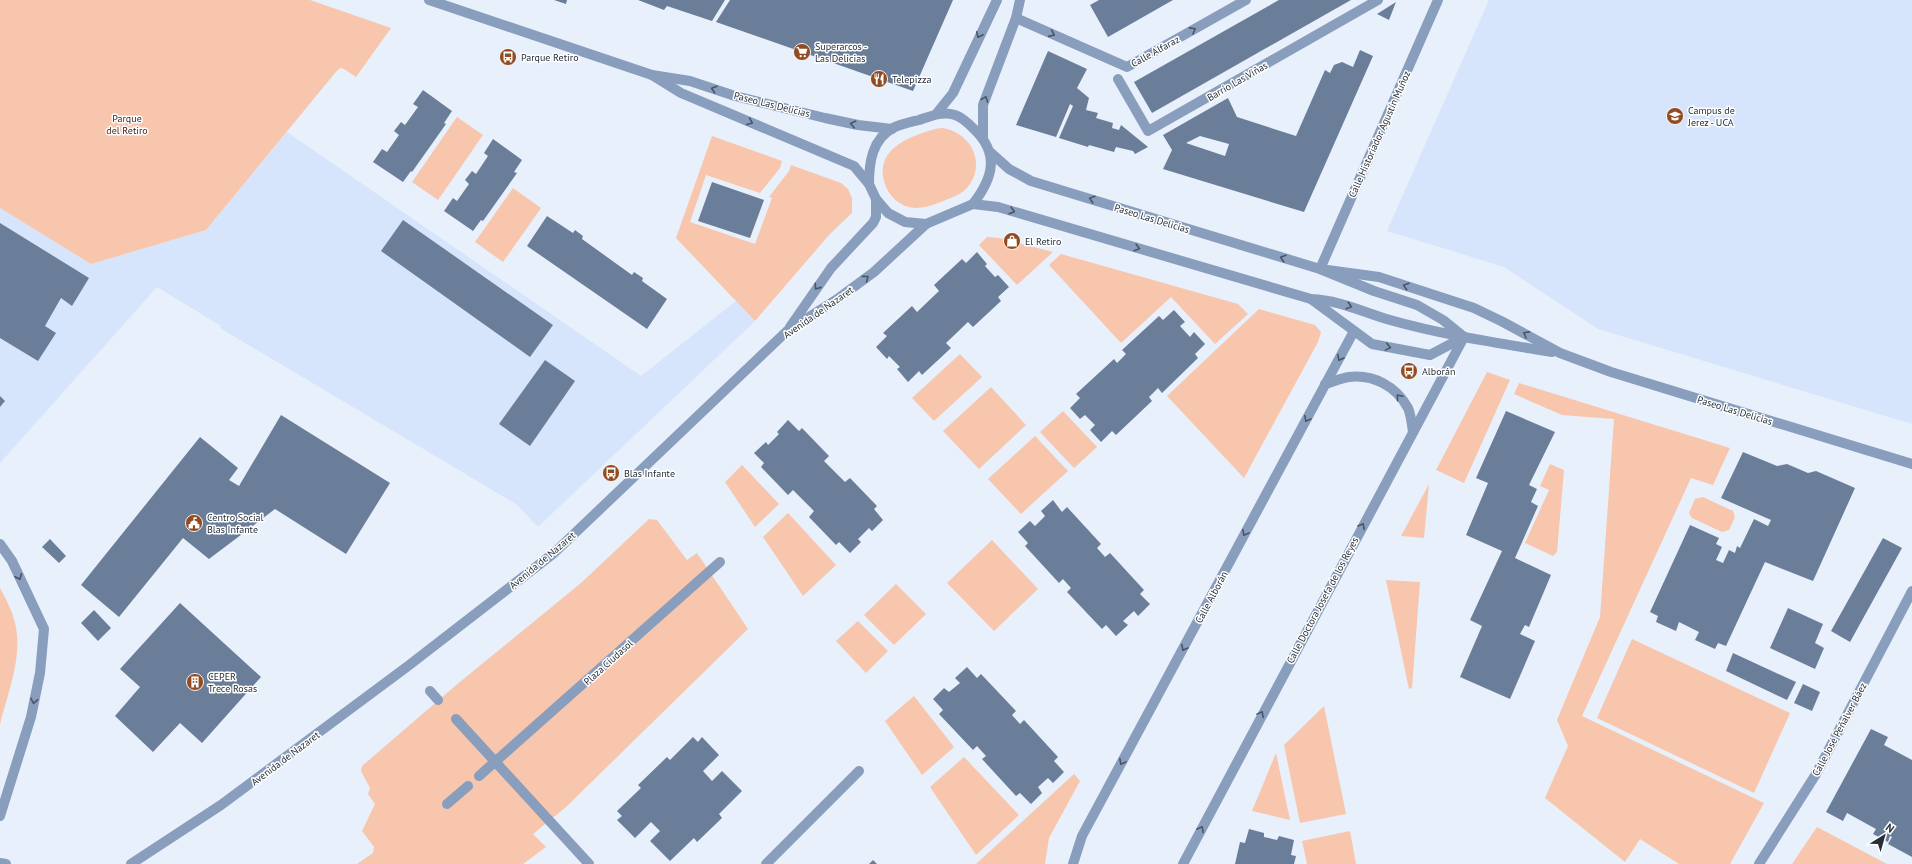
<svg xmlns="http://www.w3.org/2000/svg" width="1912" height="864" font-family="'PT Sans',sans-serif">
	<rect width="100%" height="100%" fill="#e8f0fc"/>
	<g fill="#d6e5fb">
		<polygon points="1489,0 1912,0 1912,424 1598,329 1504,267 1387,231"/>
		<polygon points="287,132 641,376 736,301 755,321 538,527 516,504 220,328 221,326 157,287 0,463 0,208 91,264 206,230"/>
	</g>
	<g fill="#f8c6ad">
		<polygon points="0,0 310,0 391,28 356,77 344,69 340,68 335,73 206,230 91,264 0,208"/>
		<polygon points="457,117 483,135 438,200 412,182"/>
		<path d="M943,128c29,5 44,37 24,60 -8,8 -19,11 -29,15 -11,4 -22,7 -33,3 -9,-4 -17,-12 -20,-22 -9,-26 10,-41 32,-49 9,-3 17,-7 26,-7z"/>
		<polygon points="712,136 782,161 780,168 760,193 706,175 690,222 755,244 772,198 769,197 789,171 791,165 841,183 848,189 852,198 852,213 829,235 755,321 676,238"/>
		<polygon points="513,188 541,208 503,262 475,242"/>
		<polygon points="987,237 999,238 1053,252 1017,285 979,245"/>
		<polygon points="1061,254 1238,304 1248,314 1215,344 1171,297 1121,343 1049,265"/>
		<polygon points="1259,309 1315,325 1321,332 1318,342 1244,478 1167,396"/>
		<polygon points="960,354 982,377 934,421 912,398"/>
		<polygon points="1487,372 1510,380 1464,483 1436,470"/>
		<polygon points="1519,383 1730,448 1713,485 1691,478 1582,716 1764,803 1730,864 1679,864 1640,839 1625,862 1545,798 1568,746 1557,720 1600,617 1614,419 1562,415 1514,394"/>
		<polygon points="991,387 1026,425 979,469 943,431"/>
		<polygon points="1063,411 1097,447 1074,468 1040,432"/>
		<polygon points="1035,436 1068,471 1021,514 988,479"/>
		<polygon points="1550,464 1564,470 1557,552 1553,556 1525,543 1549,490 1540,486"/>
		<polygon points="742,465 779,504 755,527 725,482"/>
		<polygon points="1429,484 1424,538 1401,536"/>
		<polygon points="1703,497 1733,511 1735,517 1729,530 1722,532 1692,518 1689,513 1695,499"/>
		<polygon points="788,513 836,565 803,596 763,537"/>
		<polygon points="649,519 657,520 687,560 697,553 748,629 566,807 533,834 546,847 523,864 357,864 373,853 374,847 362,831 375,804 368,794 370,788 361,771 362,766 455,686 581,583"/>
		<polygon points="992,540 1038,589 994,631 947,583"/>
		<polygon points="1386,580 1420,582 1412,688 1409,689"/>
		<polygon points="896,584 926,614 894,645 864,615"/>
		<path d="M0,588c7,13 14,26 16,40 6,32 -9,67 -16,97z"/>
		<polygon points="858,621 888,651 866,673 836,641"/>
		<polygon points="1632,639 1790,713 1754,793 1597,718"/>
		<polygon points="914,696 954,747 922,775 885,721"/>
		<polygon points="1324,706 1346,814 1300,823 1284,745"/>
		<polygon points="1276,753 1290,820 1252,811"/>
		<polygon points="964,757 1019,815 976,855 930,787"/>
		<polygon points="1074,774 1080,781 1049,838 1045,864 976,864"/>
		<polygon points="1817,827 1887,864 1792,864"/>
		<polygon points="1350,831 1356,864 1307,864 1302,841"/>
	</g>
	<g fill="#6b7e99" fill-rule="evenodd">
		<polygon points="554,0 567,0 566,4"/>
		<polygon points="638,0 725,0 712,21 667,6 664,10"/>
		<polygon points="730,0 953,0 913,91 716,22"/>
		<polygon points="1099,0 1173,0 1108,37 1090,5"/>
		<polygon points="1279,0 1351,0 1152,113 1134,82"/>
		<polygon points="1396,2 1389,20 1377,14"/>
		<path d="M1360,50l13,6 -69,156 -141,-43 9,-19 -9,-15 65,-37 9,19 59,19 29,-66 5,3 4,-8 8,-3 11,5zM1200,136l29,8 -4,12 -39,-13z"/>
		<polygon points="1048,51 1087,69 1077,88 1089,98 1086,110 1098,113 1096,118 1113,123 1112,128 1119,130 1121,125 1148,147 1135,154 1133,151 1116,147 1114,152 1089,145 1088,147 1059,138 1073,106 1070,104 1056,137 1016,125"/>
		<polygon points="423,90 452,111 444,123 446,124 412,172 411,171 403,182 373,162 382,149 387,152 399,135 394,131 401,122 405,125 418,107 413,104"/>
		<polygon points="493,139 522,160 514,172 517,173 483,221 481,220 473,231 444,211 453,198 457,201 469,184 465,180 472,171 476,174 488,156 484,153"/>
		<polygon points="712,182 764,200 750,238 698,221"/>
		<polygon points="547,216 573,233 575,230 583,236 582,239 632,275 634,272 643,278 642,281 667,299 647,329 527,246"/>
		<polygon points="403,220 553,325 530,357 381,251"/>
		<polygon points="0,223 89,278 72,306 61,298 45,326 56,333 38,361 0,338"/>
		<polygon points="977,252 987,264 985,266 995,277 998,275 1009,287 998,297 1001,301 973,327 968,322 946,343 951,348 922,375 919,371 908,382 897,369 900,367 889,356 887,359 876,347 887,336 883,333 912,306 917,312 939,291 934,285 962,259 966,263"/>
		<polygon points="1174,310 1185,322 1180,326 1190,337 1194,332 1205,344 1195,354 1198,358 1162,393 1158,388 1149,397 1152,401 1116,435 1112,431 1101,442 1090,430 1095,425 1085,415 1080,419 1070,408 1080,398 1076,394 1114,359 1117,363 1126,354 1122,350 1159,316 1163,320"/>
		<polygon points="545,360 575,381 530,446 499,424"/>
		<polygon points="0,396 5,401 0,407"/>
		<polygon points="1506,411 1555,432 1529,485 1537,489 1531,502 1538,506 1515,558 1551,575 1529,627 1525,625 1520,634 1535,641 1510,699 1460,677 1482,626 1470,620 1502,551 1466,535 1488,483 1476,478"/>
		<polygon points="281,415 390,483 346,554 275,509 209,559 183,538 119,617 81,585 200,437 238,468 229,480 239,486"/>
		<polygon points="788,420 799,431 802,428 829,456 824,461 845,482 850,478 877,506 874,509 883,520 872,531 869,528 858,539 861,542 850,553 839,542 836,545 809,517 814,511 793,490 788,495 761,467 764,463 754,453 766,442 768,445 779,434 777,432"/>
		<polygon points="1743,452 1777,466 1787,464 1808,473 1816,471 1855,488 1813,581 1765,562 1726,646 1718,643 1715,649 1695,640 1699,632 1679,622 1676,631 1656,622 1658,616 1650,612 1690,525 1719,538 1716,544 1722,547 1716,560 1723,563 1729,550 1735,553 1737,546 1740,548 1754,519 1768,526 1771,520 1721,498"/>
		<polygon points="1053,500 1062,512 1067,507 1101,544 1097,548 1105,557 1110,553 1144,590 1140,594 1150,604 1138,616 1134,611 1123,621 1128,625 1116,636 1106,625 1102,629 1067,592 1071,588 1063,579 1059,583 1025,546 1028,543 1018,532 1030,521 1035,526 1045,516 1041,511"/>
		<polygon points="1883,538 1902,548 1850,642 1831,631"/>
		<polygon points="50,539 66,556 59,563 42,547"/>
		<polygon points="180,603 261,677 202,743 180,723 153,752 115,716 140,687 120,669"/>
		<polygon points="1788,608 1823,624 1815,643 1824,648 1815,669 1770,648"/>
		<polygon points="94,610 111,628 98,641 81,623"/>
		<polygon points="1733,653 1796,682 1787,700 1726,671"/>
		<polygon points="967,667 977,678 981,674 1016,711 1012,715 1020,724 1024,720 1058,757 1054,761 1064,772 1053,783 1048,778 1038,787 1042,793 1031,804 1020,793 1016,796 982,759 986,756 977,746 973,750 939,714 943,710 933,699 944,688 949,692 960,683 955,678"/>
		<polygon points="1803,684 1820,692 1812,711 1794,703"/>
		<polygon points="1871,729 1888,737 1884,745 1912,760 1912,857 1888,844 1892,837 1890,836 1888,842 1873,834 1876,829 1847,813 1843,821 1826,812"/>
		<polygon points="693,737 698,742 702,737 719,755 703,771 712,781 722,771 742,791 719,814 722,818 697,842 694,838 670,861 650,841 660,831 651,822 635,838 617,820 622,816 617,811 641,788 638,785 667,757 670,760"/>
		<polygon points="1249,829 1264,833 1264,837 1277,840 1279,836 1294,840 1291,855 1296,856 1294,864 1235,864 1240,842 1245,843"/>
		<polygon points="873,860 877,864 869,864"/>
	</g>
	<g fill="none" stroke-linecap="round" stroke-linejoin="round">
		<g stroke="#899ebd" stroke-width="10">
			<polyline points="1118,79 1148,131 1378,0"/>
			<polyline points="430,691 438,700"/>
			<polyline points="456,719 589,864"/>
			<polyline points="479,776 720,562"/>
			<polyline points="447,804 468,786"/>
			<polyline points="766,864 859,771"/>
		</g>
		<g stroke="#899ebd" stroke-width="10">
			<polyline points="1438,0 1320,269 1374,291 1417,305 1443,320 1464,337"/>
			<polyline points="1016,18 1127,67 1246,0"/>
			<polyline points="1311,299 1372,344 1430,355 1464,337"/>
			<path d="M1325,384c8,-2 16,-6 24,-7 24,-3 47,9 59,31 3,7 4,17 5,24"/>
			<polyline points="0,544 12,561 44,629 40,673 31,717 0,816"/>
			<polyline points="1073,864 1082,836 1354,331"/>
			<polyline points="1183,864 1464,337"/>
			<polyline points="1759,864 1816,774 1912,591"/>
		</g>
		<g stroke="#899ebd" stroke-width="10">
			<polyline points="429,0 652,75 690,81 735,96 825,118 858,125 892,129"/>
			<path d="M652,75l29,18 173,73 15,18 7,15 12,14 17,9 21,2 47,-20 25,3 313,92c28,1 52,13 79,21 53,15 108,23 162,32"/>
			<polyline points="937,113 953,93 997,0"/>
			<polyline points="983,138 983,105 1016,18 1020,0"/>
			<polyline points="990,152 1009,169 1031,181 1320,269 1379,277 1474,308 1503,322 1560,353 1611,372 1912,464"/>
			<path d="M869,184c0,-21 3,-45 24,-56 8,-4 18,-6 26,-8 12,-4 23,-9 36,-5 7,2 14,9 19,14 26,25 19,49 -1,75"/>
			<polyline points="790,327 831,268 873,223 876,217 876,199"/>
			<polyline points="0,863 6,864"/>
			<polyline points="131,864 221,805 408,666 554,553 787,331 836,300 874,272 926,224"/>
		</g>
	</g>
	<defs><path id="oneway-chevron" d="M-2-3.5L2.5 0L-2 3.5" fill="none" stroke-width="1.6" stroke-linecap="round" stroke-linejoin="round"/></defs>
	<g stroke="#495567">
		<use href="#oneway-chevron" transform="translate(1193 30) rotate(-29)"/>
		<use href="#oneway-chevron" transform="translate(1052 34) rotate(24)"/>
		<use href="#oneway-chevron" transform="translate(979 35) rotate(115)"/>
		<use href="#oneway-chevron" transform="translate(714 89) rotate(-162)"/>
		<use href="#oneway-chevron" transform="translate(985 99) rotate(-69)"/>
		<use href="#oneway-chevron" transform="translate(750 122) rotate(22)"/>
		<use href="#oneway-chevron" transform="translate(853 124) rotate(-168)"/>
		<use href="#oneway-chevron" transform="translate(1092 199) rotate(-163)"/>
		<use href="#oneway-chevron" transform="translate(1012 211) rotate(16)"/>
		<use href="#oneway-chevron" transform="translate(1137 248) rotate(16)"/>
		<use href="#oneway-chevron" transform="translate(1283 258) rotate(-163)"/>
		<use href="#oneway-chevron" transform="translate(866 278) rotate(-37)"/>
		<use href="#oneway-chevron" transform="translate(1406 286) rotate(-162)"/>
		<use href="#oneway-chevron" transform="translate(817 287) rotate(125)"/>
		<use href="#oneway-chevron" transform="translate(1349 306) rotate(17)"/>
		<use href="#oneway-chevron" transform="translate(1526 334) rotate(-151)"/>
		<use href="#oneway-chevron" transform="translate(1388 347) rotate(10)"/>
		<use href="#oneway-chevron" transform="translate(1340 358) rotate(119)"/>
		<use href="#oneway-chevron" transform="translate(1399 397) rotate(-130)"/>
		<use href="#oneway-chevron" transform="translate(1307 419) rotate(118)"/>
		<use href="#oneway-chevron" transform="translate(1362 526) rotate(-61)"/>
		<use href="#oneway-chevron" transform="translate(1245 533) rotate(118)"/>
		<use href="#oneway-chevron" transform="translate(19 577) rotate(65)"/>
		<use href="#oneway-chevron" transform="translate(1184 648) rotate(118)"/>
		<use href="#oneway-chevron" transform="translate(34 701) rotate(101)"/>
		<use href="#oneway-chevron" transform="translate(1261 714) rotate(-62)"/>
		<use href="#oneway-chevron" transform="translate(1122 762) rotate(118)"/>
		<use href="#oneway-chevron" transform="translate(1201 829) rotate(-62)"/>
	</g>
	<defs>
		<g id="supermarket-disc" transform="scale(0.9)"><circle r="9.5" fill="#914c23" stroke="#fff"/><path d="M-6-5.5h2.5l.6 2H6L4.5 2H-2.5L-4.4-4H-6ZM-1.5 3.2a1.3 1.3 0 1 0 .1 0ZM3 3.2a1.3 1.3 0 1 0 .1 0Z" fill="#fff"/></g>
		<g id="bus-disc" transform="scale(0.9)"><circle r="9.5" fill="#914c23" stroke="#fff"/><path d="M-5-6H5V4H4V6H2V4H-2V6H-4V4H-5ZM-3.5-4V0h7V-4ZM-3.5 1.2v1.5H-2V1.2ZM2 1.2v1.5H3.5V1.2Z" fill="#fff"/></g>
		<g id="restaurant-disc" transform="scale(0.9)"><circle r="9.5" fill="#914c23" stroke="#fff"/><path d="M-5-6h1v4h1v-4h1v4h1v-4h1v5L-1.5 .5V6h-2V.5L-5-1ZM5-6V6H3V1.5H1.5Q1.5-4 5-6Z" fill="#fff"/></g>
		<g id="university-disc" transform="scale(0.9)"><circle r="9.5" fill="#914c23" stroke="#fff"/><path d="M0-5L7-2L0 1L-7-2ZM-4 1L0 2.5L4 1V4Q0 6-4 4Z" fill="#fff"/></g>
		<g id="shop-disc" transform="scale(0.9)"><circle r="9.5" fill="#914c23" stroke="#fff"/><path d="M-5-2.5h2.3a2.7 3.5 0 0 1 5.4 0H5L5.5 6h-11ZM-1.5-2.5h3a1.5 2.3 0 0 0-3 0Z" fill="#fff"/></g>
		<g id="civic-disc" transform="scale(0.9)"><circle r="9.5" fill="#914c23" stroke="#fff"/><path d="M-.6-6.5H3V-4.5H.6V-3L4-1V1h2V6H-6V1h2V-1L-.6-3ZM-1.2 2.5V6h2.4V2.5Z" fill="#fff"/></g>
		<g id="building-disc" transform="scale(0.9)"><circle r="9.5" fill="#914c23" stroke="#fff"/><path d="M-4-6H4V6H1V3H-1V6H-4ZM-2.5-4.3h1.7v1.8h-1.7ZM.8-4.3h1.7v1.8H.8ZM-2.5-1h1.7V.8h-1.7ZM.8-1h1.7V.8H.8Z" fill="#fff"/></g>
	</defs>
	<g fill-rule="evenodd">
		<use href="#supermarket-disc" x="802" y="52"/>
		<use href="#bus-disc" x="508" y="57"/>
		<use href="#restaurant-disc" x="879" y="79"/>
		<use href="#university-disc" x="1675" y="116"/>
		<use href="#shop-disc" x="1012" y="241"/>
		<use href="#bus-disc" x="1409" y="371"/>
		<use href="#bus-disc" x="611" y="473"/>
		<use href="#civic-disc" x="194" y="523"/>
		<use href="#building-disc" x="195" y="682"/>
	</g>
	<g text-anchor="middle" stroke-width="3" stroke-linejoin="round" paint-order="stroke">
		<g font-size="10" fill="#262e39" stroke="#fff" text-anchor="start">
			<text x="815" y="50">Superarcos -<tspan x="815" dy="12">Las Delicias</tspan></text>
			<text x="521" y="61">Parque Retiro</text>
			<text x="892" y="83">Telepizza</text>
			<text x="1688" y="114">Campus de<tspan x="1688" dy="12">Jerez - UCA</tspan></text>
			<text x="1025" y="245">El Retiro</text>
			<text x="1422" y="375">Alborán</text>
			<text x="624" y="477">Blas Infante</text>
			<text x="207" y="521">Centro Social<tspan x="207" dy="12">Blas Infante</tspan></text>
			<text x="208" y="680">CEPER<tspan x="208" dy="12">Trece Rosas</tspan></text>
		</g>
		<g font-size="10" fill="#262e39" stroke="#fff">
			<text transform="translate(1155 51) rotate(-29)" y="4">Calle Alfaraz</text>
			<text transform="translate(1237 81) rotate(-30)" y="4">Barrio Las Viñas</text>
			<text transform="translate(772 104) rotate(14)" y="4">Paseo Las Delicias</text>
			<text transform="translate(1379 134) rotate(-66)" y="4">Calle Historiador Agustín Muñoz</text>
			<text transform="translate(1152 218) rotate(17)" y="4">Paseo Las Delicias</text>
			<text transform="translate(818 312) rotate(-35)" y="4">Avenida de Nazaret</text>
			<text transform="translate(1735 410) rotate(17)" y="4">Paseo Las Delicias</text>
			<text transform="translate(542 560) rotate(-40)" y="4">Avenida de Nazaret</text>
			<text transform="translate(1211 597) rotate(-62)" y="4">Calle Alborán</text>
			<text transform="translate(1322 600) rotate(-62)" y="4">Calle Doctora Josefa de los Reyes</text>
			<text transform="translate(608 662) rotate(-42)" y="4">Plaza Ciudasol</text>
			<text transform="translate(1839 729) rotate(-62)" y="4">Calle José Peñalver Báez</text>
			<text transform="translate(285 758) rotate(-37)" y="4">Avenida de Nazaret</text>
		</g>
		<g font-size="10" fill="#462513" stroke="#fff">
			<text x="127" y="122">Parque<tspan x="127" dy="12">del Retiro</tspan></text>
		</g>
	</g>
	<g transform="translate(1884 836) rotate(37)" stroke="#ffffff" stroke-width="3" paint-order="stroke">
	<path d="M0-3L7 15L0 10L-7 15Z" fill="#262e39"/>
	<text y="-6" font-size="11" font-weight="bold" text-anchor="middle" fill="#262e39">N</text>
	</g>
</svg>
